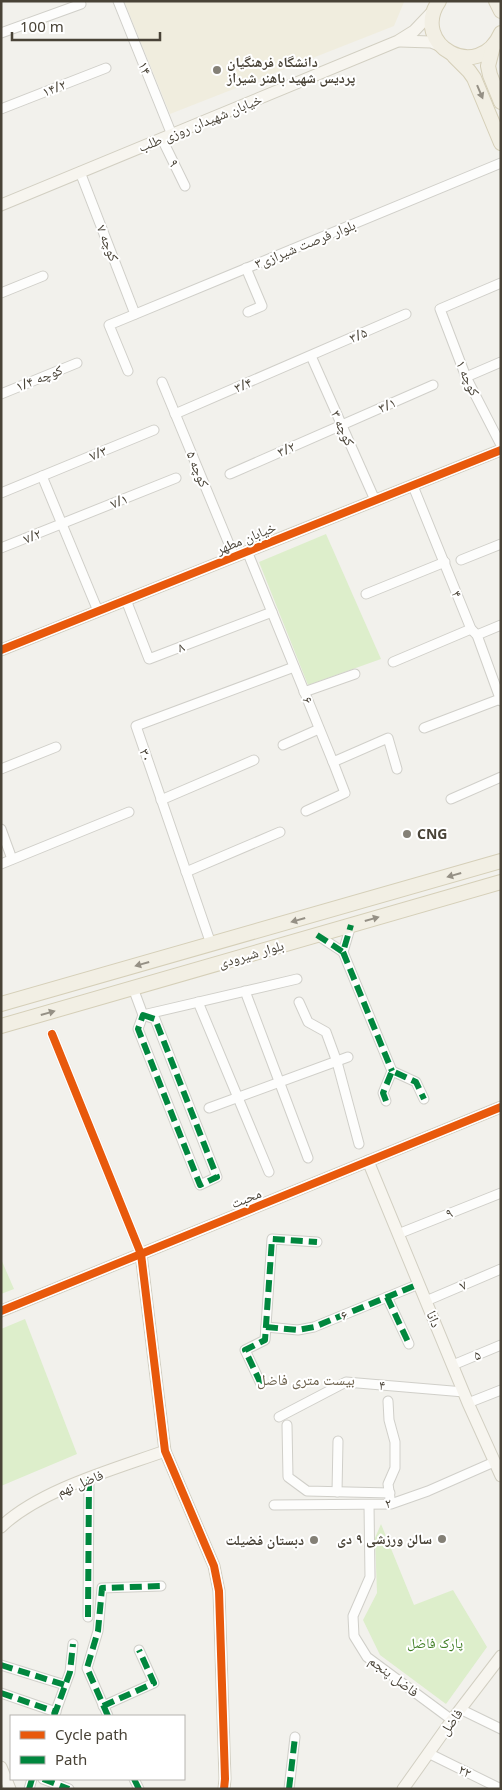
<svg xmlns="http://www.w3.org/2000/svg" width="502" height="1790" font-family="'Noto Sans','Noto Naskh Arabic',sans-serif">
	<rect width="100%" height="100%" fill="#f2f1ec"/>
	<polygon fill="#f0edde" points="124,1 403,1 404,2 394,26 170,114"/>
	<g fill="#ddeecb">
		<polygon points="326,534 381,659 308,685 259,562"/>
		<polygon points="1,1259 14,1289 1,1294"/>
		<polygon points="25,1319 77,1454 1,1486 1,1329"/>
		<polygon points="381,1524 414,1605 453,1590 487,1647 446,1704 380,1655 363,1620 377,1593 375,1538"/>
	</g>
	<g fill="none" stroke-linecap="round" stroke-linejoin="round">
		<g stroke="#d0cfc9" stroke-width="11">
			<g id="street">
				<polyline points="118,1 172,135"/>
				<polyline points="1,33 81,4"/>
				<polyline points="1,109 106,68"/>
				<polyline points="162,139 185,186"/>
				<polyline points="80,172 135,314"/>
				<polyline points="246,268 262,306 248,312"/>
				<polyline points="501,283 440,309 466,377 501,445"/>
				<polyline points="1,293 43,276"/>
				<polyline points="311,356 375,500"/>
				<polyline points="128,371 109,325 501,163"/>
				<polyline points="466,377 501,362"/>
				<polyline points="162,382 234,556"/>
				<polyline points="1,394 77,363"/>
				<polyline points="175,414 406,314"/>
				<polyline points="230,474 433,385"/>
				<polyline points="42,476 98,611"/>
				<polyline points="413,486 471,629 477,635 501,701"/>
				<polyline points="1,493 154,430"/>
				<polyline points="1,548 176,478"/>
				<polyline points="247,551 333,762 388,738 397,769"/>
				<polyline points="461,560 501,544"/>
				<polyline points="366,594 445,562"/>
				<polyline points="126,600 149,659 272,612"/>
				<polyline points="477,635 501,625"/>
				<polyline points="393,662 471,629"/>
				<polyline points="304,692 355,674"/>
				<polyline points="424,728 500,699"/>
				<polyline points="283,745 319,729"/>
				<polyline points="1,769 56,747"/>
				<polyline points="451,799 501,777"/>
				<polyline points="161,800 254,760"/>
				<polyline points="306,811 345,793 333,762"/>
				<polyline points="1,829 12,859"/>
				<polyline points="1,864 129,812"/>
				<polyline points="186,872 280,832"/>
				<polyline points="317,935 343,952 351,925"/>
				<polyline points="211,944 136,726 294,667"/>
				<polyline points="343,952 392,1071"/>
				<polyline points="133,988 143,1015 297,979"/>
				<polyline points="245,991 308,1158"/>
				<polyline points="198,1002 269,1172"/>
				<polyline points="299,1002 308,1022 326,1032 337,1062 359,1144"/>
				<polygon points="143,1015 155,1019 217,1177 200,1185 138,1029"/>
				<polyline points="52,1034 141,1254"/>
				<polyline points="386,1101 383,1093 392,1071 416,1082 424,1099"/>
				<polyline points="209,1108 348,1057"/>
				<polyline points="398,1234 501,1193"/>
				<polyline points="387,1297 409,1344"/>
				<polyline points="426,1301 501,1269"/>
				<polyline points="266,1327 298,1330 314,1327 419,1284"/>
				<polyline points="453,1365 501,1345"/>
				<polyline points="261,1384 245,1350 265,1340 272,1239 317,1242"/>
				<polyline points="388,1401 389,1420 395,1442 395,1468 388,1484 390,1498"/>
				<polyline points="468,1403 501,1390"/>
				<polyline points="279,1417 346,1382 464,1392"/>
				<polyline points="287,1425 288,1477 307,1491 390,1493"/>
				<polyline points="337,1492 338,1441"/>
				<polyline points="274,1505 391,1504 428,1491 494,1462"/>
				<polyline points="369,1505 370,1577 353,1616 354,1636 367,1657 452,1720"/>
				<polyline points="88,1617 89,1478"/>
				<polyline points="1,1665 65,1685"/>
				<polyline points="1,1693 56,1712"/>
				<polyline points="103,1706 154,1683 139,1650"/>
				<polyline points="460,1709 501,1729"/>
				<polyline points="54,1716 70,1672 73,1644"/>
				<polyline points="108,1716 87,1668 98,1631 102,1588 161,1586"/>
				<polyline points="428,1753 501,1789"/>
				<polyline points="43,1779 69,1789"/>
				<polyline points="134,1779 139,1789"/>
				<polyline points="29,1789 32,1779"/>
				<polyline points="289,1789 295,1737"/>
			</g>
		</g>
		<g stroke="#d2cfc2" stroke-width="13">
			<g id="secondary">
				<polyline points="400,41 431,42 441,46"/>
				<polyline points="1,205 398,41 414,31 434,10"/>
				<polyline points="1,650 501,450"/>
				<polyline points="368,1161 468,1403 501,1476"/>
				<polyline points="141,1254 165,1451 214,1566 219,1591 225,1779 224,1789"/>
				<polyline points="1,1311 501,1107"/>
				<path d="M1,1527c38,-37 114,-58 164,-76"/>
				<polyline points="1,1767 10,1789"/>
				<polyline points="403,1789 452,1720 501,1656"/>
			</g>
		</g>
		<g stroke="#d5cfb8" stroke-width="16">
			<g id="primary">
				<path d="M439,1c-30,44 40,83 62,32"/>
				<polyline points="496,1 501,11"/>
				<polyline points="493,46 488,66 490,75 501,102"/>
				<polyline points="454,56 469,71 474,78 501,143"/>
				<polyline points="1,1004 501,861"/>
				<polyline points="1,1026 501,882"/>
			</g>
		</g>
		<use href="#street" stroke="#fdfdfc" stroke-width="9"/>
		<use href="#secondary" stroke="#f7f5ef" stroke-width="11"/>
		<use href="#primary" stroke="#f2efe4" stroke-width="14"/>
		<g stroke="#00873e" stroke-width="6" stroke-dasharray="12 6" stroke-linecap="butt">
			<polyline points="317,935 343,952 351,925"/>
			<polyline points="343,952 392,1071"/>
			<polygon points="143,1015 155,1019 217,1177 200,1185 138,1029"/>
			<polyline points="386,1101 383,1093 392,1071 416,1082 424,1099"/>
			<polyline points="387,1297 409,1344"/>
			<polyline points="266,1327 298,1330 314,1327 419,1284"/>
			<polyline points="261,1384 245,1350 265,1340 272,1239 317,1242"/>
			<polyline points="88,1617 89,1478"/>
			<polyline points="1,1665 65,1685"/>
			<polyline points="1,1693 56,1712"/>
			<polyline points="103,1706 154,1683 139,1650"/>
			<polyline points="54,1716 70,1672 73,1644"/>
			<polyline points="108,1716 87,1668 98,1631 102,1588 161,1586"/>
			<polyline points="43,1779 69,1789"/>
			<polyline points="134,1779 139,1789"/>
			<polyline points="29,1789 32,1779"/>
			<polyline points="289,1789 295,1737"/>
		</g>
		<g stroke="#fff" stroke-width="11">
			<g id="cycleway">
				<polyline points="1,650 501,450"/>
				<polyline points="52,1034 141,1254 165,1451 214,1566 219,1591 225,1779 224,1789"/>
				<polyline points="1,1311 501,1107"/>
			</g>
		</g>
		<use href="#cycleway" stroke="#e8590c" stroke-width="8"/>
	</g>
	<defs><path id="oneway-solid" d="M-6-.8H1V-3.2L6.5 0L1 3.2V.8H-6Z" transform="scale(1.25)"/></defs>
	<g fill="#959085">
		<use href="#oneway-solid" transform="translate(480 92) rotate(67)"/>
		<use href="#oneway-solid" transform="translate(454 875) rotate(164)"/>
		<use href="#oneway-solid" transform="translate(372 919) rotate(-16)"/>
		<use href="#oneway-solid" transform="translate(298 920) rotate(164)"/>
		<use href="#oneway-solid" transform="translate(142 964) rotate(164)"/>
		<use href="#oneway-solid" transform="translate(48 1013) rotate(-16)"/>
	</g>
	<g fill="#848076" stroke="#fff" stroke-width="2">
		<circle cx="217" cy="70" r="5"/>
		<circle cx="407" cy="834" r="5"/>
		<circle cx="442" cy="1539" r="5"/>
		<circle cx="314" cy="1540" r="5"/>
	</g>
	<g text-anchor="middle" stroke-width="4" stroke-linejoin="round" paint-order="stroke">
		<g font-size="14" font-weight="bold" fill="#494337" stroke="#fff" text-anchor="start">
			<text x="227" y="67">دانشگاه فرهنگیان<tspan x="227" dy="16">پردیس شهید باهنر شیراز</tspan></text>
			<text x="417" y="839">CNG</text>
			<text x="432" y="1544" text-anchor="end">سالن ورزشی ۹ دی</text>
			<text x="304" y="1545" text-anchor="end">دبستان فضیلت</text>
		</g>
		<g font-size="14" fill="#494337" stroke="#fff">
			<text transform="translate(145 68) rotate(68)" y="5">۱۴</text>
			<text transform="translate(54 88) rotate(-21)" y="5">۱۴/۲</text>
			<text transform="translate(200 123) rotate(-22)" y="5">خیابان شهیدان روزی طلب</text>
			<text transform="translate(174 163) rotate(65)" y="5">۹</text>
			<text transform="translate(108 243) rotate(69)" y="5">کوچه ۷</text>
			<text transform="translate(305 244) rotate(-22)" y="5">۳بلوار فرصت شیرازی</text>
			<text transform="translate(358 335) rotate(-24)" y="5">۳/۵</text>
			<text transform="translate(39 378) rotate(-22)" y="5">کوچه ۱/۴</text>
			<text transform="translate(468 378) rotate(66)" y="5">کوچه ۱</text>
			<text transform="translate(243 385) rotate(-23)" y="5">۳/۴</text>
			<text transform="translate(387 405) rotate(-24)" y="5">۳/۱</text>
			<text transform="translate(343 428) rotate(66)" y="5">کوچه ۳</text>
			<text transform="translate(286 449) rotate(-24)" y="5">۳/۲</text>
			<text transform="translate(98 453) rotate(-22)" y="5">۷/۳</text>
			<text transform="translate(198 469) rotate(68)" y="5">کوچه ۵</text>
			<text transform="translate(119 501) rotate(-22)" y="5">۷/۱</text>
			<text transform="translate(32 536) rotate(-22)" y="5">۷/۲</text>
			<text transform="translate(246 538) rotate(-22)" y="5">خیابان مطهر</text>
			<text transform="translate(457 594) rotate(69)" y="5">۴</text>
			<text transform="translate(181 647) rotate(-21)" y="5">۸</text>
			<text transform="translate(308 700) rotate(68)" y="5">۶</text>
			<text transform="translate(146 755) rotate(71)" y="5">۳۰</text>
			<text transform="translate(251 954) rotate(-16)" y="5">بلوار شیرودی</text>
			<text transform="translate(246 1198) rotate(-22)" y="5">محبت</text>
			<text transform="translate(449 1213) rotate(-22)" y="5">۹</text>
			<text transform="translate(463 1285) rotate(-23)" y="5">۷</text>
			<text transform="translate(344 1315) rotate(-22)" y="5">۶</text>
			<text transform="translate(434 1319) rotate(67)" y="5">دانا</text>
			<text transform="translate(477 1355) rotate(-22)" y="5">۵</text>
			<text transform="translate(382 1385) rotate(5)" y="5">۴</text>
			<text transform="translate(80 1483) rotate(-22)" y="5">فاضل نهم</text>
			<text transform="translate(388 1503) rotate(-9)" y="5">۲</text>
			<text transform="translate(394 1676) rotate(37)" y="5">فاضل پنجم</text>
			<text transform="translate(451 1722) rotate(-54)" y="5">فاضل</text>
			<text transform="translate(465 1771) rotate(26)" y="5">۲۲</text>
		</g>
		<g font-size="14" fill="#417f26" stroke="#fff">
			<text x="435" y="1648">پارک فاضل</text>
		</g>
		<g font-size="15" fill="#6d624d" stroke="#fff">
			<text x="306" y="1385">بیست متری فاضل</text>
		</g>
	</g>
	<rect width="502" height="1790" fill="none" stroke="#494337" stroke-width="5"/>
	<rect x="10" y="1715" width="175" height="65" fill="#ffffff" stroke="#b6b4af"/>
	<rect x="20" y="1731" width="25" height="8" fill="#e8590c" stroke="#b6b4af"/>
	<text x="55" y="1740" font-size="15" fill="#494337">Cycle path</text>
	<rect x="20" y="1756" width="25" height="8" fill="#00873e" stroke="#b6b4af"/>
	<text x="55" y="1765" font-size="15" fill="#494337">Path</text>
	<path d="M12 32v8h148v-8" fill="none" stroke="#494337" stroke-width="2.5"/>
	<text x="20" y="32" font-size="15" fill="#494337" stroke="#ffffff" stroke-width="4" paint-order="stroke">100 m</text>
</svg>
